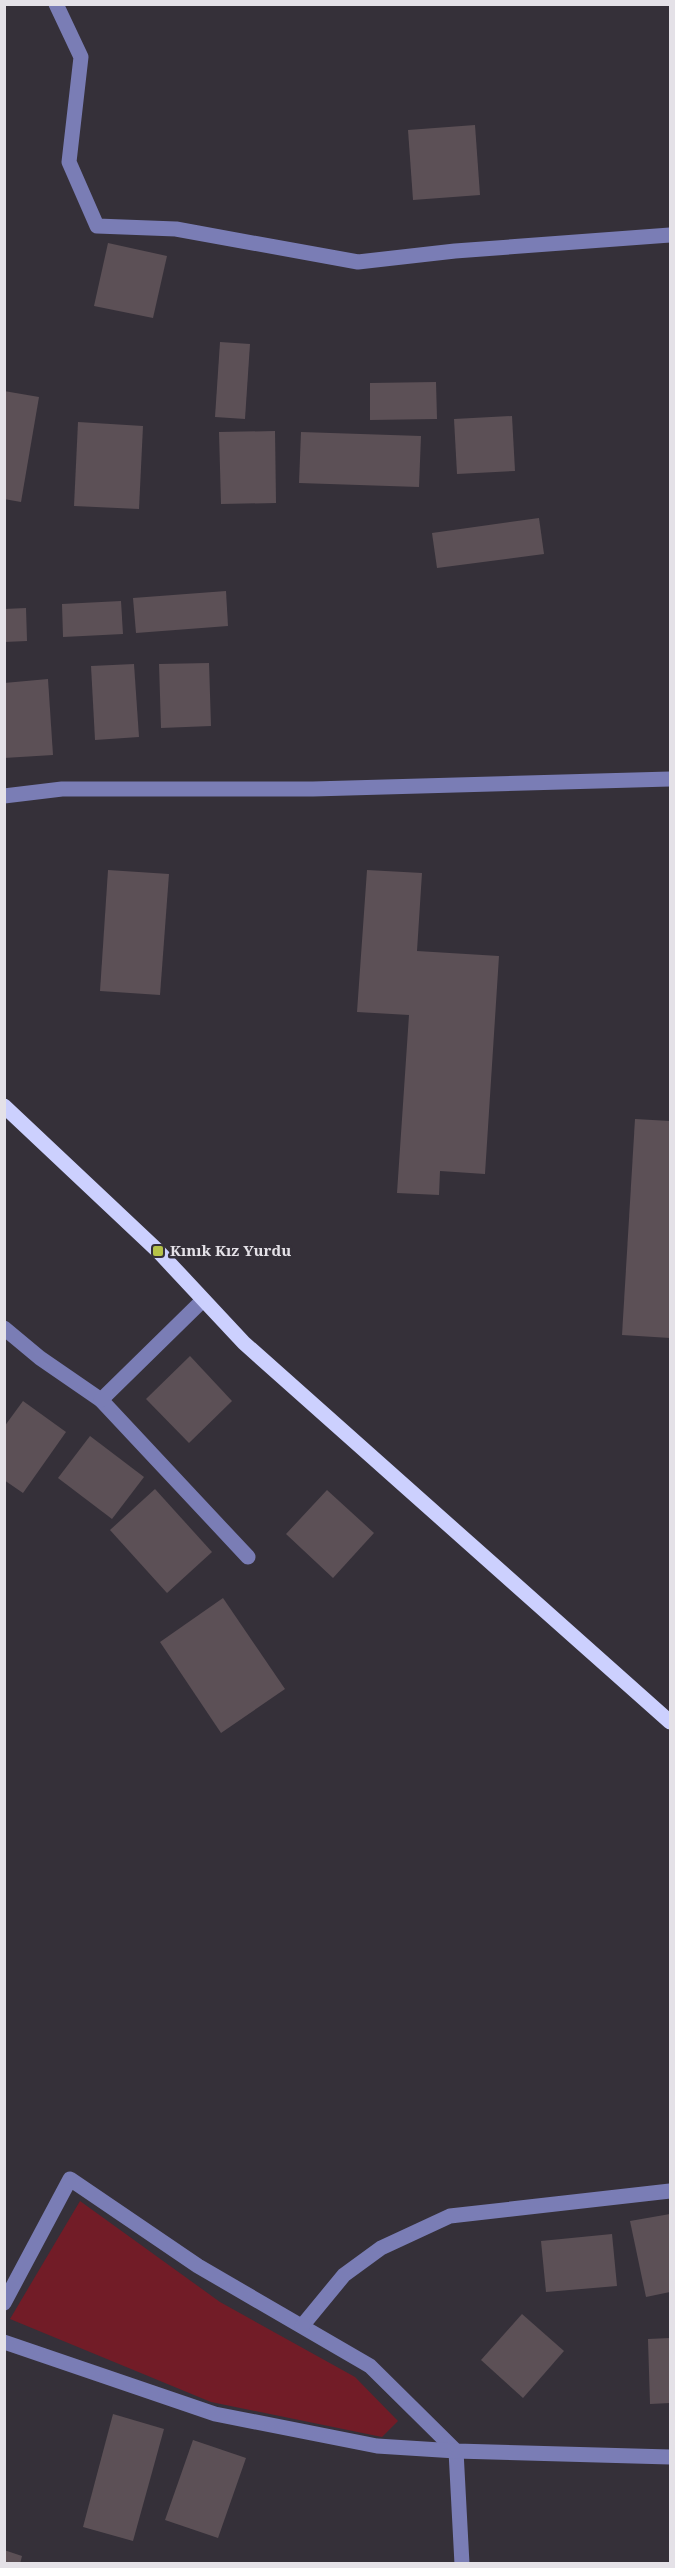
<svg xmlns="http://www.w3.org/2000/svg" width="675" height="2568" font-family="'Noto Serif',serif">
	<rect width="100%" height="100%" fill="#353039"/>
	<polygon fill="#721c27" points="80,2201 220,2302 355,2377 398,2421 382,2437 211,2402 10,2319"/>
	<g fill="#5c5056">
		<polygon points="475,125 480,195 413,200 408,130"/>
		<polygon points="108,243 167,256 153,318 94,306"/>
		<polygon points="220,342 250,344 245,419 215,417"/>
		<polygon points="436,382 437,419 370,420 370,383"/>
		<polygon points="4,391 39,397 21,502 4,499"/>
		<polygon points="512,416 515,471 457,474 454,419"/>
		<polygon points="78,422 143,426 139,509 74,506"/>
		<polygon points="275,431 276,503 221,504 219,432"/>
		<polygon points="301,432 421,436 419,487 299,483"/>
		<polygon points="539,518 544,554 437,568 432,533"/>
		<polygon points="226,591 228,626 136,633 133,598"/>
		<polygon points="121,601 123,634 63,637 62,604"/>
		<polygon points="26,608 27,641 4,642 4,609"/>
		<polygon points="209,663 211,726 161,728 159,664"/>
		<polygon points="134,664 139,737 95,740 91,666"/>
		<polygon points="48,679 53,755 4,758 4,683"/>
		<polygon points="108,870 169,874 160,995 100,991"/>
		<polygon points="367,870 422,873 417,951 499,956 485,1174 440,1171 439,1195 397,1193 409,1015 357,1012"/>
		<polygon points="635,1119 670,1121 670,1338 622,1335"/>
		<polygon points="190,1356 232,1401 189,1443 146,1399"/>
		<polygon points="23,1401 66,1432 23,1493 4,1480 4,1427"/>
		<polygon points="90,1436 144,1477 112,1519 58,1478"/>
		<polygon points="155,1489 212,1552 167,1593 110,1530"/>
		<polygon points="327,1490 374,1533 333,1578 286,1534"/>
		<polygon points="223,1598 285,1689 221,1733 160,1642"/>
		<polygon points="670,2214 670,2292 646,2297 630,2221"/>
		<polygon points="612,2234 617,2286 546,2292 541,2241"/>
		<polygon points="522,2314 564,2351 523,2398 481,2360"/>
		<polygon points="670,2338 670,2403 650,2404 648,2339"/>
		<polygon points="113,2414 164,2429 133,2541 83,2527"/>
		<polygon points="193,2440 246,2458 218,2538 165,2520"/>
		<polygon points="4,2550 22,2556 20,2564 4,2564"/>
	</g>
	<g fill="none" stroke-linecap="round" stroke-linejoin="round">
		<g stroke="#7a7db5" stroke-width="15">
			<polyline points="56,4 81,57 69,162 97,226 176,229 358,262 455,251 670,235"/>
			<polyline points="4,796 62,789 313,789 670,779"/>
			<polyline points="4,1328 40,1358 101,1400 248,1557"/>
			<polyline points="101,1400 202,1301"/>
			<polyline points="4,2303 70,2179 198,2266 370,2366 456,2451 462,2564"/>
			<polyline points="302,2326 344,2275 381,2248 450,2216 670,2191"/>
			<polyline points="4,2342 215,2414 377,2446 456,2451 670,2457"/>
		</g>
		<polyline stroke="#ccd0fe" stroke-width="15" points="4,1106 158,1251 244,1343 670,1722"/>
	</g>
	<rect fill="#b5c249" stroke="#353039" stroke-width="2" x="152" y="1245" width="12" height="12" rx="3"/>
	<g text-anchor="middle" stroke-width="5" stroke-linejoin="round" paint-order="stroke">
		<g font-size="15" font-weight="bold" fill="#e4e1e7" stroke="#353039" text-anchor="start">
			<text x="170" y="1256">Kınık Kız Yurdu</text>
		</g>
	</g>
	<rect width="675" height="2568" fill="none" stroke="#e4e1e7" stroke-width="12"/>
</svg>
